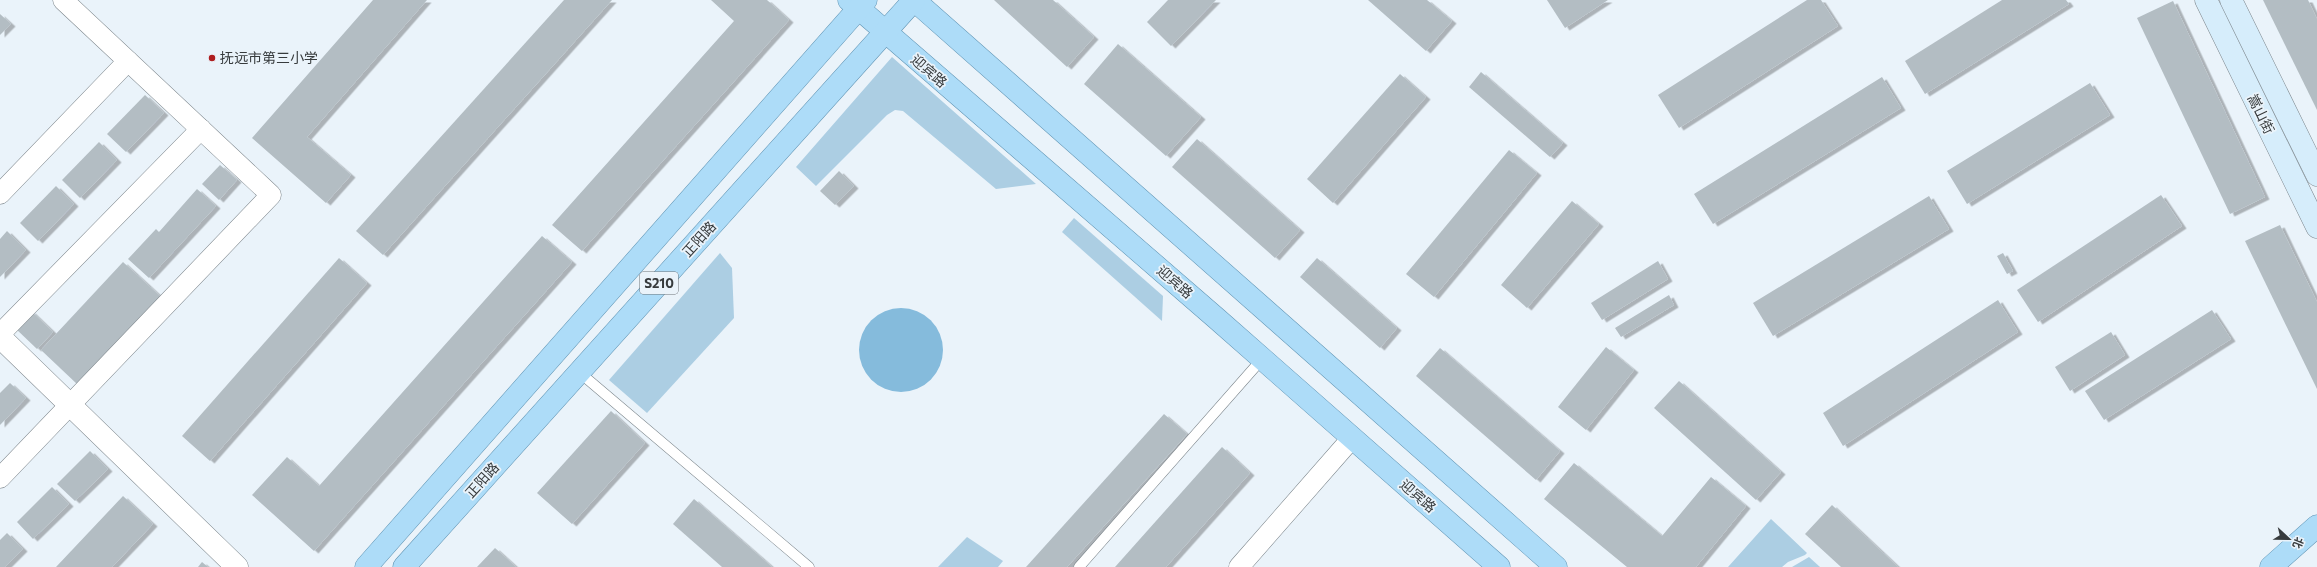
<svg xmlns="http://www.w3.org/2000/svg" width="2317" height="567" font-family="Commissioner,'Noto Sans SC',sans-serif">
	<defs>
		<filter id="shadow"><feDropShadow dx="4.5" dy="2.5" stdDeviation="0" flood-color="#0004"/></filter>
	</defs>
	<rect width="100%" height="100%" fill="#eaf3fa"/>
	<g fill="#accee3">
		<polygon points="892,57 1036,184 996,189 903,111 895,110 887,115 816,186 796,167"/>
		<polygon points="1074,218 1163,296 1162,321 1062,232"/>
		<polygon points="720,253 732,268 734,318 647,413 609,380"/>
		<polygon points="1771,519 1807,553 1805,555 1788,562 1782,567 1728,567"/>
		<polygon points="967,537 1003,561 998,567 938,567"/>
		<polygon points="1809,557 1820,567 1792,567"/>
	</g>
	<circle fill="#85bbdc" cx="901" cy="350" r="42"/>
	<g fill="#b3bdc3" filter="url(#shadow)">
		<polygon points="373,0 427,0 307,137 351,175 326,203 252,138"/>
		<polygon points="564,0 612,0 383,255 356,231"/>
		<polygon points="711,0 767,0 789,20 582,251 552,225 734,21"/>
		<polygon points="994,0 1053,0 1094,37 1067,67"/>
		<polygon points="1168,0 1216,0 1171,46 1147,22"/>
		<polygon points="1368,0 1427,0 1452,21 1426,51"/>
		<polygon points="1547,0 1608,0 1565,28"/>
		<polygon points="1807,0 1821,0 1838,26 1679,128 1658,95"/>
		<polygon points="2002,0 2066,0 2069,4 1925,94 1905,61"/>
		<polygon points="2263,0 2308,0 2317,19 2317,110"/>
		<polygon points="2173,1 2265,197 2230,214 2137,18"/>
		<polygon points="0,14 11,24 0,35"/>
		<polygon points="1118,44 1201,117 1166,156 1084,84"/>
		<polygon points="1481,72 1563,143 1550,157 1469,87"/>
		<polygon points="1400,74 1426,97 1333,203 1307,179"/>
		<polygon points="1882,77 1901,108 1713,224 1694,194"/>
		<polygon points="2090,83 2110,115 1967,204 1947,171"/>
		<polygon points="145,95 164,113 126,152 107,134"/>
		<polygon points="1197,139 1300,230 1275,258 1172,167"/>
		<polygon points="99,142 117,160 80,198 62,180"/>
		<polygon points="1509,150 1537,173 1434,297 1406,274"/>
		<polygon points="220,165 237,180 219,200 202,184"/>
		<polygon points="839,171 854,186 835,205 820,191"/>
		<polygon points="56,186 74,204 38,241 20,223"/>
		<polygon points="197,189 216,206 149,278 128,259 156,229 159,232"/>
		<polygon points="2161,195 2182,226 2038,322 2017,290"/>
		<polygon points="1929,196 1949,229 1773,336 1753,303"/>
		<polygon points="1572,201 1599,224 1527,308 1501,285"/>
		<polygon points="2280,225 2317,302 2317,389 2245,241"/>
		<polygon points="7,231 26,250 0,277 0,239"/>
		<polygon points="542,236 572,262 314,551 252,495 287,457 319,486"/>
		<polygon points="2003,253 2013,271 2007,274 1997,256"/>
		<polygon points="339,258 367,283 210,461 182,436"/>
		<polygon points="1317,258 1397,328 1380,348 1300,277"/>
		<polygon points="1658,261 1668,279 1602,320 1591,303"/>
		<polygon points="123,262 161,297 78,385 41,350"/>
		<polygon points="1669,295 1674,305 1621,337 1615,328"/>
		<polygon points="1998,300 2018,332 1843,446 1823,413"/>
		<polygon points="2212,310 2231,339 2104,420 2085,391"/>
		<polygon points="31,311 53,332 37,349 15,328"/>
		<polygon points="2111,332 2125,355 2070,391 2055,367"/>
		<polygon points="1606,347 1634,370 1586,430 1558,407"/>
		<polygon points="1440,348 1560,451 1536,480 1416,376"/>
		<polygon points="1679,381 1781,472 1756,500 1654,408"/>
		<polygon points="10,383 26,398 0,425 0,393"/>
		<polygon points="611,411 645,443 572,524 537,493"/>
		<polygon points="1164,414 1187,434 1067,567 1026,567"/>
		<polygon points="1222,447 1250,473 1166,567 1115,567"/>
		<polygon points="90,451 108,469 75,501 57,484"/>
		<polygon points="1574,463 1662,536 1711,477 1746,506 1696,567 1627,567 1544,499"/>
		<polygon points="52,487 69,504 33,539 17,522"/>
		<polygon points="123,496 153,524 112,567 56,567"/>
		<polygon points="694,499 772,567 722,567 673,524"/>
		<polygon points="1832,505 1898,567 1841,567 1805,534"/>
		<polygon points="7,533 23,549 5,567 0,567 0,540"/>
		<polygon points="495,548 516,567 477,567"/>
		<polygon points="202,562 208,567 198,567"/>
	</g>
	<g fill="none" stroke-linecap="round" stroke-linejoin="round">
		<g stroke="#7b848a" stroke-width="11">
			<g id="service">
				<polyline points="579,372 809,567"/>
				<polyline points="1079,567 1262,359"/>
			</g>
		</g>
		<g stroke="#7b848a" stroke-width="21">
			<g id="minor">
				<polyline points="0,194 128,61"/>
				<polyline points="0,334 201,129"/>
				<polyline points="0,478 271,195 63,0"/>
				<polyline points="1239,567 1352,438"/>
			</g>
		</g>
		<g stroke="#7b848a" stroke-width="23">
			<polyline id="tertiary" points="0,337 237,567"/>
		</g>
		<g stroke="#7b848a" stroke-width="23">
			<g id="secondary">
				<polyline points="2206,0 2317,227"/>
				<polyline points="2231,0 2317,175"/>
			</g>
		</g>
		<g stroke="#6094b3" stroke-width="23">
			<g id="primary">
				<polyline points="849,0 1216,318 1499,567"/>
				<polyline points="914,0 1556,567"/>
				<polyline points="366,567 866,0"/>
				<polyline points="404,567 914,0"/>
				<polyline points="2271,567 2317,526"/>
			</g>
		</g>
		<use href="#service" stroke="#fff" stroke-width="10"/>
		<use href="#minor" stroke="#fff" stroke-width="20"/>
		<use href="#tertiary" stroke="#fff" stroke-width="22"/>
		<use href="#secondary" stroke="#d6edfb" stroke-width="22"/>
		<use href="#primary" stroke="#addcf8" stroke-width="22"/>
	</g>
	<circle fill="#ae1d1f" stroke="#eaf3fa" stroke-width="1.5" cx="212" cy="58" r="4"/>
	<g text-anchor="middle" stroke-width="3.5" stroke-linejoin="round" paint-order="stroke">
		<rect fill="#eaf3fa" stroke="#6d7276" stroke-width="1" x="640" y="272" width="38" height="22" rx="3"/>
		<g font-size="13" font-weight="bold" fill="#373b3d">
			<text x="659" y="288">S210</text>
		</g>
		<g font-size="14" fill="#373b3d" stroke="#eaf3fa" text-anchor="start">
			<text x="220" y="63">抚远市第三小学</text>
		</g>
		<g font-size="14" fill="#373b3d" stroke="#eaf3fa">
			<text transform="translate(929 71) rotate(41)" y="5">迎宾路</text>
			<text transform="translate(2261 114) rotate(64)" y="5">嵩山街</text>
			<text transform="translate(699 239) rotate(-48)" y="5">正阳路</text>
			<text transform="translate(1175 282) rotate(41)" y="5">迎宾路</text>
			<text transform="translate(482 480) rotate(-48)" y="5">正阳路</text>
			<text transform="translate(1418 496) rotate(41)" y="5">迎宾路</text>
		</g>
	</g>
	<g transform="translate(2289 539) rotate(112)" stroke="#eaf3fa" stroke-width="3" paint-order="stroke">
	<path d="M0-3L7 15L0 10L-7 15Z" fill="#373b3d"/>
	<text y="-6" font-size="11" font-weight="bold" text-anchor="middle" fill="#373b3d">北</text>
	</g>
</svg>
